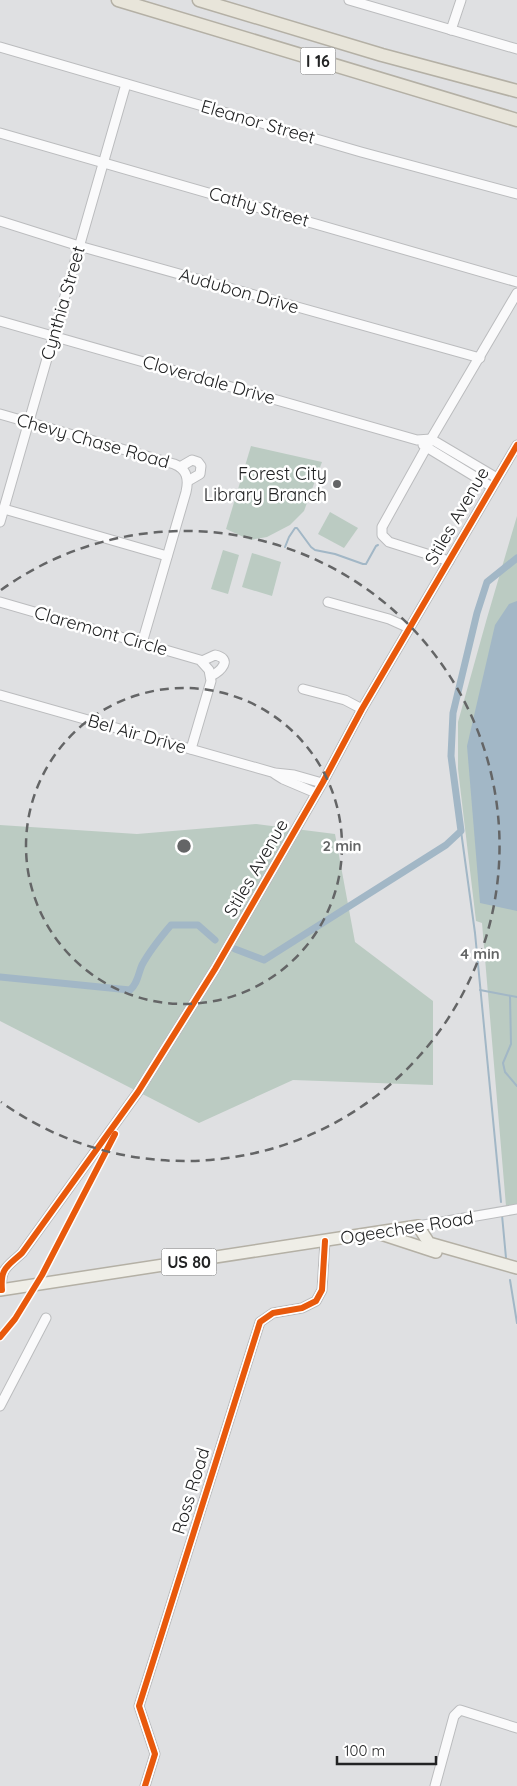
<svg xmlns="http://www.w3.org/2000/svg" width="517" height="1786" font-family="Quicksand,sans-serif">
	<rect width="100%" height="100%" fill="#dfe0e2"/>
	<g fill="#bbcbc2">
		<polygon points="251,446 322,462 304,511 290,525 267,537 250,540 226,529"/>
		<polygon points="330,512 358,528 344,548 318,534"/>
		<polygon points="517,516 517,1204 506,1206 482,923 476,921 458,769 458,722 487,618"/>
		<polygon points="223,550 239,555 228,594 211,589"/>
		<polygon points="252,553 281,562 272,596 242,587"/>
		<polygon points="256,824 335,834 355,942 433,1001 433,1085 293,1080 199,1123 0,1021 0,825 137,834"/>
	</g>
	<polygon fill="#a2b7c6" points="517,601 517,911 480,903 467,746 495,625 509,604"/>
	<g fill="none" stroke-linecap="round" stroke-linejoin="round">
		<g stroke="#a2b7c6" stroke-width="2">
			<polyline points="285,547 289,537 295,528 297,528 311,547 315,550 335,554 363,564 366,564 376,546 378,545"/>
			<polyline points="461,831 475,933 501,1202"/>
			<polyline points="480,990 517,997"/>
			<polyline points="510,996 511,1044 503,1063 505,1072 517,1086"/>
			<polyline points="502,1215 506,1258"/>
			<polyline points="510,1280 517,1323"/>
		</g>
		<g stroke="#a2b7c6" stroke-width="7">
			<polyline points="235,949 264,960 446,845 461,831 451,756 453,713 477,613 487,582 517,558"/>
			<path d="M0,977l130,13c8,-7 8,-16 12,-25 8,-15 18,-27 29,-40h27l17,15"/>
		</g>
		<g stroke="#bbbcbe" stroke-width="11">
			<g id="minor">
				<polyline points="349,0 517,49"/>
				<polyline points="451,30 461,0"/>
				<polyline points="0,47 361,152 517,194"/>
				<polyline points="0,133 517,282"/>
				<polyline points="0,221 79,246 480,358"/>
				<polyline points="0,321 417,440 431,439 497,478"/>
				<path d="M0,414l174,50c13,5 15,15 12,28l-44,151"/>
				<polyline points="423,445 492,487"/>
				<polyline points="180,467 192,460 198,462 201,466 200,474 188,481"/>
				<polyline points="4,509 167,556"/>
				<polyline points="0,522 126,84"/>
				<polyline points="449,561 389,542 382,535 382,527 431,439 517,293"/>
				<polyline points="0,602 200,660 209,670 211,681 191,749"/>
				<polyline points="328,602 389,619 409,628"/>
				<path d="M202,661l13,-6c18,4 6,16 -4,21"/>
				<polyline points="303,689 345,700 362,709"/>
				<polyline points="0,695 275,773 294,775 322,783"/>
				<polyline points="275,774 283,779 316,793"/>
				<polyline points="418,1226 517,1209"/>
				<path d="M2,1290c-2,-22 5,-23 20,-37l116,-161 77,-123 108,-187 39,-73 155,-264"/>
				<polyline points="0,1406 46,1318"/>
				<polyline points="145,1786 155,1754 139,1706 260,1322 273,1313 302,1308 316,1301 322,1290 325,1241"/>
				<polyline points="435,1786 454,1716 460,1710 517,1728"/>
			</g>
		</g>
		<g stroke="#b4b0a5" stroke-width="14">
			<g id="major">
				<polyline points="378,1233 436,1252"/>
				<polyline points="0,1290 418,1226 429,1243 517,1268"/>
			</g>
		</g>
		<g stroke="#b4b0a5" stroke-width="15">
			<g id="highway">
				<polyline points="118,0 517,120"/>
				<polyline points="199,0 382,55 517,91"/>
			</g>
		</g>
		<use href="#minor" stroke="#fafafb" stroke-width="9"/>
		<use href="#major" stroke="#efeee7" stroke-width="11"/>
		<use href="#highway" stroke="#e8e5da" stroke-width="12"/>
		<g stroke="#fff" stroke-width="9">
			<g id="cycleway">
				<path d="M0,1290h2c-2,-22 5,-23 20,-37l116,-161 77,-123 108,-187 39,-73 155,-264"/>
				<polyline points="0,1337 15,1319 42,1275 115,1134"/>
				<polyline points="145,1786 155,1754 139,1706 260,1322 273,1313 302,1308 316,1301 322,1290 325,1241"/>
			</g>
		</g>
		<use href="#cycleway" stroke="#e8590c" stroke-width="6"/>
	</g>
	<g fill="none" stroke="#646566" stroke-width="2.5" stroke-dasharray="9 6">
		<circle cx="184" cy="846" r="158"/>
		<path d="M1 590A315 315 0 1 1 1 1102"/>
	</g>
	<circle fill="#646566" stroke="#fff" stroke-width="2" cx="337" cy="484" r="5"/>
	<g text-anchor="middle" stroke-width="5" stroke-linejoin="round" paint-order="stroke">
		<g fill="#fff" stroke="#646566" stroke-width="1">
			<rect x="300.5" y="47.5" width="35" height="27" rx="4"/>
			<rect x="161.5" y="1248.5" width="55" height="27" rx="4"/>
		</g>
		<g font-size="16" font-weight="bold" fill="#222324">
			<text x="318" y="67">I 16</text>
			<text x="189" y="1268">US 80</text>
		</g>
		<g font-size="18" fill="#222324" stroke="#fff">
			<text transform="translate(258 122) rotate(16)" y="6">Eleanor Street</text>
			<text transform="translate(259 207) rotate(16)" y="6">Cathy Street</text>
			<text transform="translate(239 291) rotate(16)" y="6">Audubon Drive</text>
			<text transform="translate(63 303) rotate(-74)" y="6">Cynthia Street</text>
			<text transform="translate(209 380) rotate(16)" y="6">Cloverdale Drive</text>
			<text transform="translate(93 441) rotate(16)" y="6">Chevy Chase Road</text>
			<text transform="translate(457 516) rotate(-60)" y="6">Stiles Avenue</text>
			<text transform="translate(101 631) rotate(16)" y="6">Claremont Circle</text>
			<text transform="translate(137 734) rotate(16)" y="6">Bel Air Drive</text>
			<text transform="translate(256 868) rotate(-60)" y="6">Stiles Avenue</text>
			<text transform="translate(407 1228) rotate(-9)" y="6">Ogeechee Road</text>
			<text transform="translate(191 1491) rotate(-73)" y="6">Ross Road</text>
		</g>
		<g font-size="18" fill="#222324" stroke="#fff" text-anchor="end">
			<text x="327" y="480">Forest City<tspan x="327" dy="21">Library Branch</tspan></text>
		</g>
	</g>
	<circle cx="184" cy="846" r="8" fill="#646566" stroke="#fff" stroke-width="2.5"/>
	<g font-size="15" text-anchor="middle" font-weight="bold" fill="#646566" stroke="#fff" stroke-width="5" stroke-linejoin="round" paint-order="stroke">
		<text x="342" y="851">2 min</text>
		<text x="480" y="959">4 min</text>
	</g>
	<path d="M337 1756v8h99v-8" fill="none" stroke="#222324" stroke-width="2.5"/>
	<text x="344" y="1756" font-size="15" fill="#222324" stroke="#ffffff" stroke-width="4" paint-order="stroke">100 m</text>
</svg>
